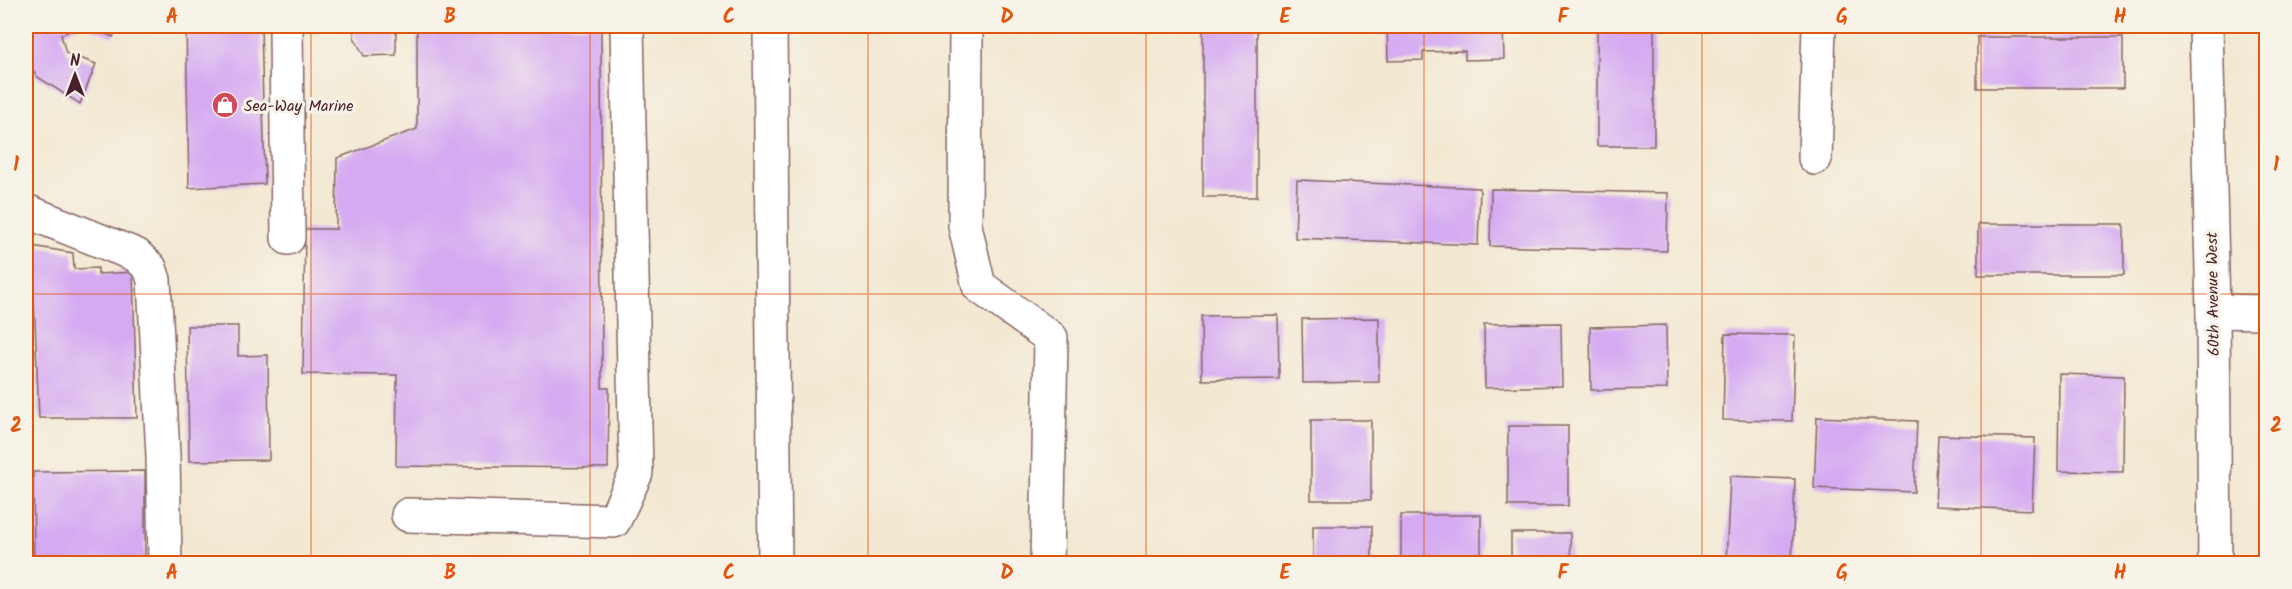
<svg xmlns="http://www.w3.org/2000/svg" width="2292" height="589" font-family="Kalam,sans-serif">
	<rect width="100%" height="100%" fill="#f7f3e8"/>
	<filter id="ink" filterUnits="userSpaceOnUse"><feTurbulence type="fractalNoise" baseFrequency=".0167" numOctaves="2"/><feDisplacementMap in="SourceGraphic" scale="12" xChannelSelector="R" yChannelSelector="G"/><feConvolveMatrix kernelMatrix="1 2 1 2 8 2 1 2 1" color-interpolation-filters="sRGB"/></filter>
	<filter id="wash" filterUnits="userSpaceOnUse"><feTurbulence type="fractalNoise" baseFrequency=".008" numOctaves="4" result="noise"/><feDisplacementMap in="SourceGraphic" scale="24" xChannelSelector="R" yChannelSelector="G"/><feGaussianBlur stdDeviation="1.35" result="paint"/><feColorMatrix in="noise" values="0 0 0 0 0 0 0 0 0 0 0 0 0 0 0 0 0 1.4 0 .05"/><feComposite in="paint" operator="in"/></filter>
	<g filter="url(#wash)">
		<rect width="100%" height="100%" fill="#f3e8d2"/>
		<g id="blocks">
			<g fill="#d5aaf2">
				<polygon points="26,26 79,26 61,35 66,53 96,64 80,104 36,76 26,56"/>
				<polygon points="86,26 118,26 113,37"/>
				<polygon points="186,26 261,26 265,184 189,188"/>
				<polygon points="354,26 396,26 396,55 364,56 354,37"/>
				<polygon points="417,26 601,26 602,388 609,388 608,468 396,466 397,375 303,374 305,229 336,229 337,158 417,129"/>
				<rect x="1203" y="26" width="54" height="171"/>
				<polygon points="1387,26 1503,26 1504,59 1465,60 1465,51 1423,52 1423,60 1388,61"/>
				<rect x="1597" y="26" width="57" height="120"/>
				<rect x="1977" y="37" width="146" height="51"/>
				<polygon points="1297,180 1480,188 1478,245 1295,238"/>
				<polygon points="1491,189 1668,193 1667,251 1490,246"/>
				<rect x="1978" y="224" width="146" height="51"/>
				<polygon points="26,245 73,253 74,269 98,268 98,274 133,272 137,418 39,418 34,298 26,298"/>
				<polygon points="1278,315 1279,379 1202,380 1201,316"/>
				<polygon points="1379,318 1379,382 1303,383 1302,319"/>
				<polygon points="1561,323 1562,386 1485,388 1484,324"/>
				<polygon points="1666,325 1667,389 1591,390 1590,327"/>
				<polygon points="187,326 238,326 238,356 268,355 269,460 189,461"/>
				<polygon points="1725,334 1795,335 1792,421 1723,420"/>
				<polygon points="2059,374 2124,376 2123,472 2058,471"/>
				<polygon points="1817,417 1917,421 1914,492 1814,488"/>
				<rect x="1311" y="420" width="60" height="80"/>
				<rect x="1508" y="426" width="60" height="80"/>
				<polygon points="1938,435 2035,438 2032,510 1935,506"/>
				<polygon points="145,471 145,564 34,564 33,472"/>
				<polygon points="1730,476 1795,479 1792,564 1726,564"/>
				<rect x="1401" y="515" width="80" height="49"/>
				<rect x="1313" y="526" width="59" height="38"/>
				<polygon points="1511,533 1570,533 1571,564 1511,564"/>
				<polygon points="437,557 554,562 554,564 437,564"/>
				<polygon points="1939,558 2035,561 2035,564 1939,564"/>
			</g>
		</g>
	</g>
	<g filter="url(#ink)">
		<use href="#blocks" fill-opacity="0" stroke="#856565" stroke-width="1.5"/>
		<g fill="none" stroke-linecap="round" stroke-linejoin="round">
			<g stroke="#856565" stroke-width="36">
				<g id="minor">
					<polyline points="286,26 288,238"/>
					<polyline points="770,26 775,564"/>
					<polyline points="966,26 965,226 979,286 1051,338 1047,564"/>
					<polyline points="2206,26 2213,311 2215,564"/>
					<polyline points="1815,158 1819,26"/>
					<polyline points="26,211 136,255 150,268 154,280 163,456 165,564"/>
					<polyline points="2213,311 2266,312"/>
					<polyline points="408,515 614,521 636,473 627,26"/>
				</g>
			</g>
			<use href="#minor" stroke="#fff" stroke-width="33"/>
		</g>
	</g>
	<path fill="none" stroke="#e0560e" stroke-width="1.5" stroke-opacity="0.55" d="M311,26v538M590,26v538M868,26v538M1146,26v538M1424,26v538M1702,26v538M1981,26v538M26,294h2240"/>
	<defs>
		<g id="shop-disc" transform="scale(1.35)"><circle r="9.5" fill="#d1495b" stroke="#f7f3e8"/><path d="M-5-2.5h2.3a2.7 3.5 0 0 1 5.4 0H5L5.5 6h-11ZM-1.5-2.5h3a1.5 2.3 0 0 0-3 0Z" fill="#fff"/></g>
	</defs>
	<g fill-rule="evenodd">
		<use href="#shop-disc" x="225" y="105"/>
	</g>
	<g text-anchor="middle" stroke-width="6" stroke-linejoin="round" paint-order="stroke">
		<g font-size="16" fill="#4a1f2b" stroke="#f7f3e8" text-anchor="start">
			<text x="244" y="111">Sea-Way Marine</text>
		</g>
		<g font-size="16" fill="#4a1f2b" stroke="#f7f3e8">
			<text transform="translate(2212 294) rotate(-91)" y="6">60th Avenue West</text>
		</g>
	</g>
	<rect width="2292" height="589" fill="none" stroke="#f7f3e8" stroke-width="66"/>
	<g transform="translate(75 75)" stroke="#f7f3e8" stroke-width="4.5" paint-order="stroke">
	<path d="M0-4.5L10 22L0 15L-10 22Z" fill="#4a1f2b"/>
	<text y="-9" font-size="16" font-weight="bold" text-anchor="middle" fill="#4a1f2b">N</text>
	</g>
	<rect x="33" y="33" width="2226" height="523" fill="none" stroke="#e0560e" stroke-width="2"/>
	<g font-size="20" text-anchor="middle" font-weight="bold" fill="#e0560e">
		<text x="172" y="23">A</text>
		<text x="450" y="23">B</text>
		<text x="729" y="23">C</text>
		<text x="1007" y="23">D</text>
		<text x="1285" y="23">E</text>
		<text x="1563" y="23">F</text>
		<text x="1842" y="23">G</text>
		<text x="2120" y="23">H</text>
		<text x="16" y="171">1</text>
		<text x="2276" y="171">1</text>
		<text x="16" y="432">2</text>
		<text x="2276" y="432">2</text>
		<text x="172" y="579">A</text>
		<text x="450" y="579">B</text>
		<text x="729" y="579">C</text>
		<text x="1007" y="579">D</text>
		<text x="1285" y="579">E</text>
		<text x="1563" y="579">F</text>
		<text x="1842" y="579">G</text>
		<text x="2120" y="579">H</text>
	</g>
</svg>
